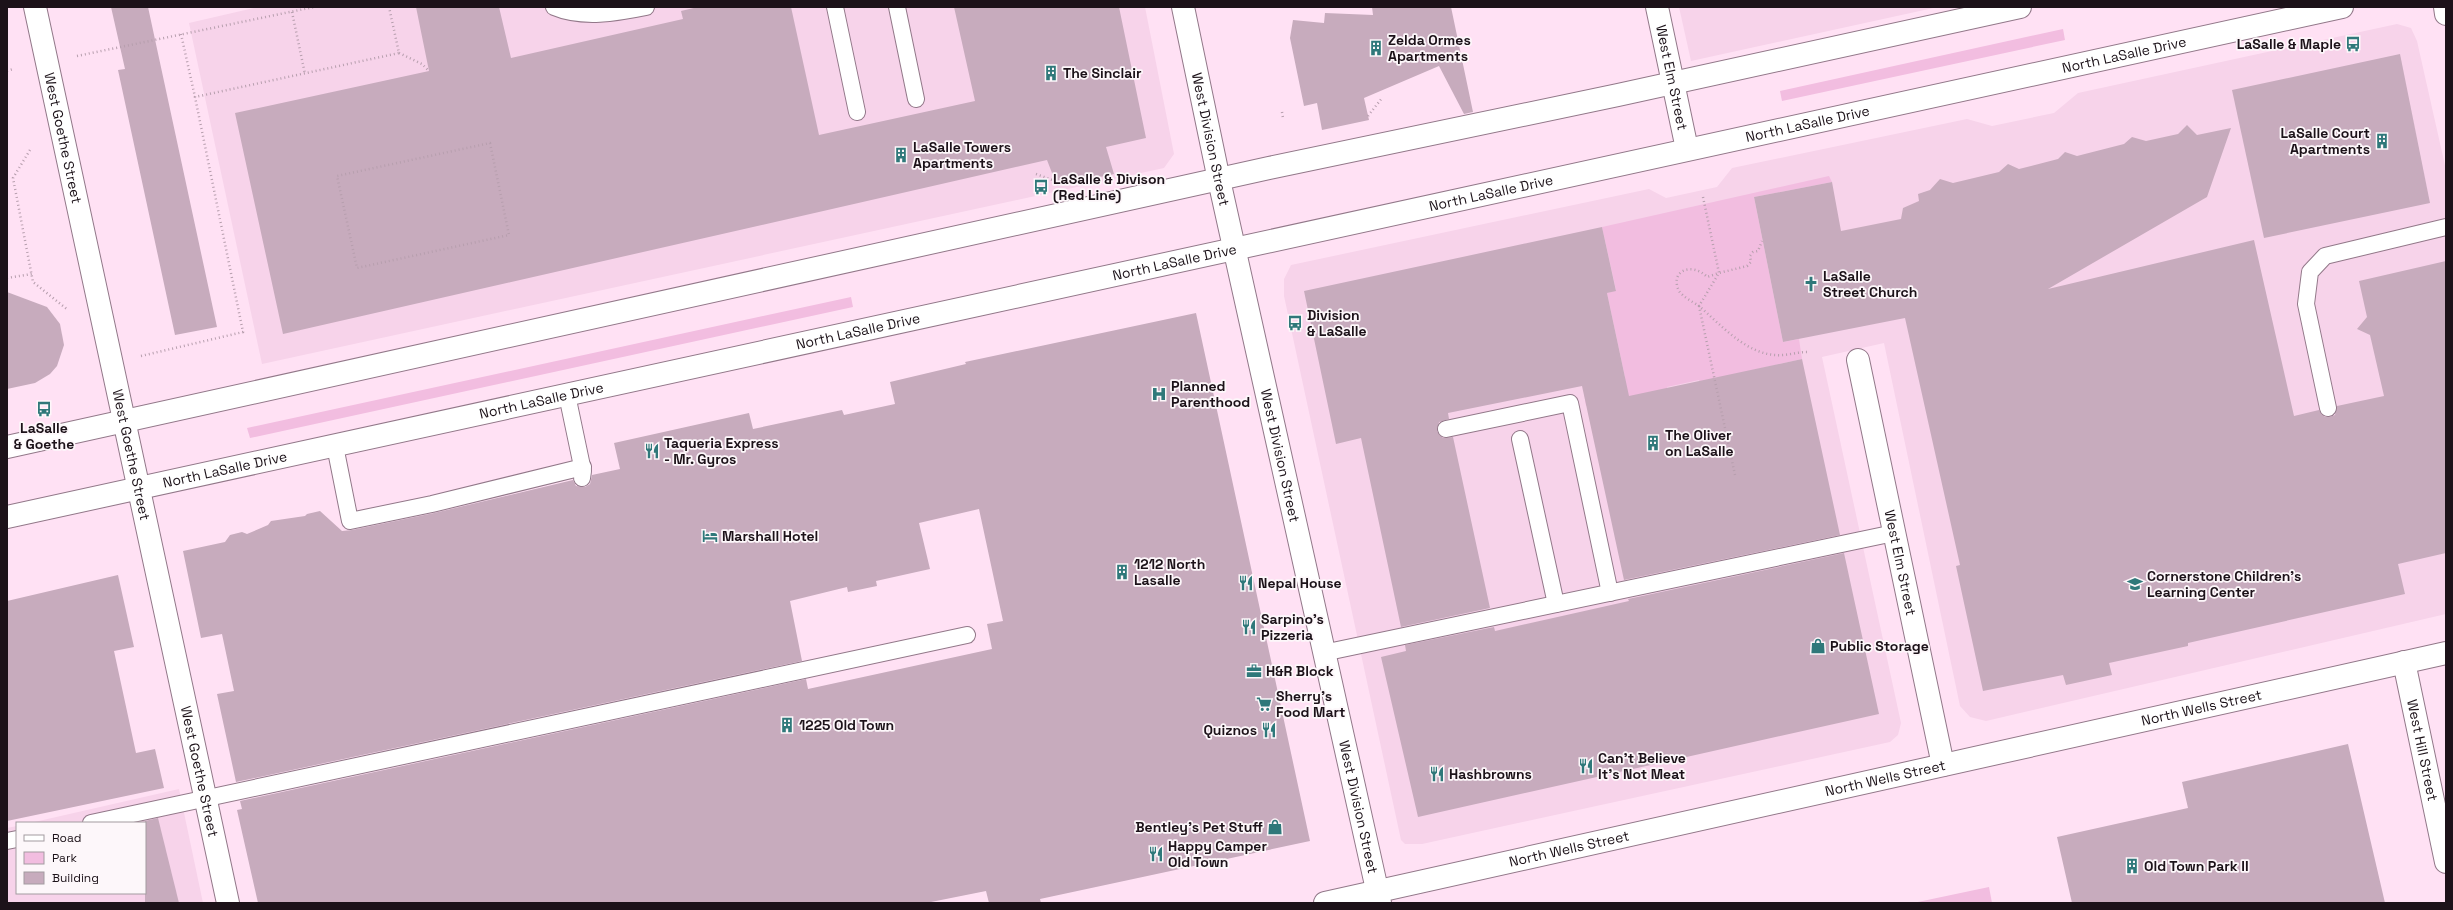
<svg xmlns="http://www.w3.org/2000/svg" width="2453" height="910" font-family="'Space Grotesk',sans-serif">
	<rect width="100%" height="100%" fill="#ffe1f4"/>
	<g fill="#f7d3ea">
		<polygon points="258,7 1145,7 1174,154 1164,168 262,364 189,23"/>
		<polygon points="1679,7 1938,7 1691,61"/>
		<polygon points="2397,24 2411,28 2417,41 2446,170 2446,614 1986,721 1970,717 1960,706 1884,343 1822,357 1901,723 1898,735 1890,742 1422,844 1405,844 1401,840 1284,296 1284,279 1291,265 1649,189 1666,198 1717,187 1732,168 1967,119 1992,126 2054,113 2078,93"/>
		<polygon points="179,789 203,903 7,903 7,828 17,826 17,893 145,893 145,823 30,823"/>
	</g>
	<g fill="#f2bde0">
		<polygon points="2063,29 2065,40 1782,101 1780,91"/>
		<polygon points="1829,176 1832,182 1754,197 1783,342 1799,339 1802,359 1735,374 1720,479 1699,380 1667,387 1670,404 1616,400 1586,406 1583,385 1625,377 1607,293 1616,290 1602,227"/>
		<polygon points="851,297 853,307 250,438 247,428"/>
		<polygon points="1989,887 1992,903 1913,903"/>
	</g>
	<g fill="#c7abbd">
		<polygon points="111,7 148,7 217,327 175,335 118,70 125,69"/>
		<polygon points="416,7 499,7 511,58 683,19 681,11 698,7 791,7 819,135 975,101 954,7 1119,7 1146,138 1106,147 1114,174 1057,186 1047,160 283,334 235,113 429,71"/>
		<polygon points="1372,7 1451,7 1473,112 1464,114 1439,66 1364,98 1369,120 1322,130 1317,103 1304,106 1290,38 1293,20 1324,23 1325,13 1373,15"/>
		<polygon points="2400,54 2430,203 2264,238 2232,90"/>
		<polygon points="2187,125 2197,135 2231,128 2207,197 2048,289 2254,240 2294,416 2319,410 2325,417 2330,417 2335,415 2337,406 2384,396 2370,335 2357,329 2367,317 2359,281 2446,261 2446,553 2398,564 2405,594 2188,643 2188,646 2109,663 2112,675 2066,685 2063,675 1983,691 1956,566 1960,565 1905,318 1783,342 1754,197 1832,182 1841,231 1901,219 1903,208 1919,201 1918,194 1930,190 1940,179 1953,183 1999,172 2008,164 2019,169 2058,159 2065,152 2077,156 2124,144 2132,137 2146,141 2178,134"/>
		<polygon points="1602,227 1616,291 1607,293 1629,396 1802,359 1840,535 1624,580 1582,386 1448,413 1449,419 1439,422 1437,431 1443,438 1453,437 1490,608 1401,627 1361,438 1336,444 1304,291"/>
		<polygon points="7,292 47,307 60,324 64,345 57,366 50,374 35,383 7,389"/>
		<polygon points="1196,313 1310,841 1040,899 1041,903 989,903 986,891 926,903 258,903 237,810 242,809 240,801 806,679 808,689 992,649 987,624 1003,621 979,509 919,523 930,569 876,581 877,586 848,592 847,587 790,601 802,661 236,782 217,694 234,691 222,634 201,638 183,551 225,542 230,535 242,532 247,534 268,525 271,521 305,516 307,514 320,511 342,531 352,530 434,513 573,480 576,486 585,487 590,484 592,475 620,469 614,443 749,413 753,429 842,410 844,415 895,404 890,382 966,364 965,362"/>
		<polygon points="1844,553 1879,714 1418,817 1381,657 1406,651 1405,645 1494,627 1495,631 1629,601 1628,599"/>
		<polygon points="118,575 134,647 114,651 136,753 155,749 164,788 7,821 7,601"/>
		<polygon points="2348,744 2385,903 2072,903 2057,837 2188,808 2182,782"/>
		<polygon points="158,818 179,903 145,903 145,821"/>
	</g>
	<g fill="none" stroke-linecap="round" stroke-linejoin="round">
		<g stroke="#927889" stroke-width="18">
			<g id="service">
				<path d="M554,7c28,12 63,6 92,0"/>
				<polyline points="835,7 857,112"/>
				<polyline points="897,7 916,99"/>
				<polyline points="567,395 583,471 582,478"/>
				<polyline points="2328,408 2306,304 2310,272 2325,256 2446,227"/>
				<polyline points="1446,429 1570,403 1610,593"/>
				<polyline points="1520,439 1556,604"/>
				<polyline points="335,446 350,521 432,504 583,467"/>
				<polyline points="1323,653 1894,533"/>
				<polyline points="91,823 967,635"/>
				<polyline points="7,841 17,839"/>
			</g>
		</g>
		<g stroke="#927889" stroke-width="24">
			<g id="minor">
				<path id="s1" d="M35,7l193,896"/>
				<path id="s2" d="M1657,7l30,142"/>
				<polyline points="2445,7 2446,14"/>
				<path id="s3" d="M1858,360l85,405"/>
				<path id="s4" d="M2404,662l42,200"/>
			</g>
		</g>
		<g stroke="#927889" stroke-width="24">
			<g id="tertiary">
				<path id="s5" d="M1325,903l1121,-250"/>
			</g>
		</g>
		<g stroke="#927889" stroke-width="24">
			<g id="secondary">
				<path id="s6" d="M1183,7l36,173 161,723"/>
				<polyline points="7,447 1269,168 1618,95 2020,7"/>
				<path id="s7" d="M7,517l2335,-510"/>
			</g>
		</g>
		<g stroke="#b79fae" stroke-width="2.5" stroke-dasharray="1 3" stroke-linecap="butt">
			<polyline points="292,12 305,74"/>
			<polyline points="181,34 195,97"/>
			<polyline points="399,53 422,64 429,71"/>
			<polyline points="77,56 314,7"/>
			<polyline points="7,71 13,69"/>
			<polyline points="1282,112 1283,118"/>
			<polyline points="1368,116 1382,98"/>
			<polygon points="490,143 509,235 357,268 337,176"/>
			<polyline points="30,150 13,178 33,282 68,310"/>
			<polyline points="1036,174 1055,181"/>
			<path d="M1703,197l16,76 -12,4c-14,-15 -38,-7 -28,14 4,6 14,11 20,15l20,-33 28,-7 4,-4 -1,-6 3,-4 5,-1 4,-10"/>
			<polyline points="7,278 32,274"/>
			<polyline points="141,356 243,332 195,97 399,53 389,7"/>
			<path d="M1735,475l-36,-169c21,18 47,48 77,49 10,1 21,-3 31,-3"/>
		</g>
		<use href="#service" stroke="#fff" stroke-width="16"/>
		<use href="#minor" stroke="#fff" stroke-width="22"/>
		<use href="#tertiary" stroke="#fff" stroke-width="22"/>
		<use href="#secondary" stroke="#fff" stroke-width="22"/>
	</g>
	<defs>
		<g id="bus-bare" transform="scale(1.2)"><path d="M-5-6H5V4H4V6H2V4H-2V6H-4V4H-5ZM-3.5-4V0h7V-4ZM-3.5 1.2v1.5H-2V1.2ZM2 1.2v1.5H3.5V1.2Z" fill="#2f787a" stroke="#fdf7fa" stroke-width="2.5" paint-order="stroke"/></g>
		<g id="building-bare" transform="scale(1.2)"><path d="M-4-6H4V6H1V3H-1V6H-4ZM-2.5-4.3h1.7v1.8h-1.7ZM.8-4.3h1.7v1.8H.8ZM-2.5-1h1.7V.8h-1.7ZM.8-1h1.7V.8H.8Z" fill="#2f787a" stroke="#fdf7fa" stroke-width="2.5" paint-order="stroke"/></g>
		<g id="church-bare" transform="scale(1.2)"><path d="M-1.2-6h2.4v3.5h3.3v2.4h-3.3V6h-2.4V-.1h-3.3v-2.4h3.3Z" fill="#2f787a" stroke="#fdf7fa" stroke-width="2.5" paint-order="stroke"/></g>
		<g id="hospital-bare" transform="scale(1.2)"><path d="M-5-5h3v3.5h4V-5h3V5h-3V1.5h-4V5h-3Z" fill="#2f787a" stroke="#fdf7fa" stroke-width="2.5" paint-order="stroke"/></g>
		<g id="restaurant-bare" transform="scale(1.2)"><path d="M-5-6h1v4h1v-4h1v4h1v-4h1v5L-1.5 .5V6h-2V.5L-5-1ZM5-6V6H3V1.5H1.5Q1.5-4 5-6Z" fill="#2f787a" stroke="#fdf7fa" stroke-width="2.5" paint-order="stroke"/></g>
		<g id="hotel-bare" transform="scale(1.2)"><path d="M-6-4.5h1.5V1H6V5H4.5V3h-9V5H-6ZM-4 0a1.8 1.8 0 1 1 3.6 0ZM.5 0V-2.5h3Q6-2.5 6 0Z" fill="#2f787a" stroke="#fdf7fa" stroke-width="2.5" paint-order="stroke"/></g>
		<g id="school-bare" transform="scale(1.2)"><path d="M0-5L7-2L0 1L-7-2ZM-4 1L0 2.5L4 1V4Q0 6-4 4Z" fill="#2f787a" stroke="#fdf7fa" stroke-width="2.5" paint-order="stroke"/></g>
		<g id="shop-bare" transform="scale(1.2)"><path d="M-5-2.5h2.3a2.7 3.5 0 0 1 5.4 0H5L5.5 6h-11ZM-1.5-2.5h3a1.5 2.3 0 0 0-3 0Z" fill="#2f787a" stroke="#fdf7fa" stroke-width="2.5" paint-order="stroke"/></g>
		<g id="office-bare" transform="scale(1.2)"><path d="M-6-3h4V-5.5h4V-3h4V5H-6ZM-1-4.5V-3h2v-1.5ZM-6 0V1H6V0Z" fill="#2f787a" stroke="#fdf7fa" stroke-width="2.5" paint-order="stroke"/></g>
		<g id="supermarket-bare" transform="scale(1.2)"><path d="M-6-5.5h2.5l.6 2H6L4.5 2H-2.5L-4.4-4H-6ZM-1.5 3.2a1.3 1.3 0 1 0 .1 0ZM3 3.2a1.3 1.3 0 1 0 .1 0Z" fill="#2f787a" stroke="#fdf7fa" stroke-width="2.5" paint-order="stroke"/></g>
	</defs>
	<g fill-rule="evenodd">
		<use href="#bus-bare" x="2353" y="44"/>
		<use href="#building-bare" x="1376" y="48"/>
		<use href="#building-bare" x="1051" y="73"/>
		<use href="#building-bare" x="2382" y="141"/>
		<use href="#building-bare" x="901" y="155"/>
		<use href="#bus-bare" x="1041" y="187"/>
		<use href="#church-bare" x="1811" y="284"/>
		<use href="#bus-bare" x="1295" y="323"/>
		<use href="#hospital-bare" x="1159" y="394"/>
		<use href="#bus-bare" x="44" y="409"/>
		<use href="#building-bare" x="1653" y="443"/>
		<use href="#restaurant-bare" x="652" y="451"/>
		<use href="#hotel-bare" x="710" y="536"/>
		<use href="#building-bare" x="1122" y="572"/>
		<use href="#restaurant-bare" x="1246" y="583"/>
		<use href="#school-bare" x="2135" y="584"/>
		<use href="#restaurant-bare" x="1249" y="627"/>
		<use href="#shop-bare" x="1818" y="646"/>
		<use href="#office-bare" x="1254" y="671"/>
		<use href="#supermarket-bare" x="1264" y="704"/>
		<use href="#building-bare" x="787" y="725"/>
		<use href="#restaurant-bare" x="1269" y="730"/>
		<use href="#restaurant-bare" x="1586" y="766"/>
		<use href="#restaurant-bare" x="1437" y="774"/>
		<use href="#shop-bare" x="1275" y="827"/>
		<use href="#restaurant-bare" x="1156" y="854"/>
		<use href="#building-bare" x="2132" y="866"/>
	</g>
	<g text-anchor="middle" stroke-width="3.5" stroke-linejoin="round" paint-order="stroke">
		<g font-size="14" font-weight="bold" fill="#1c1219" stroke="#fdf7fa" text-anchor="start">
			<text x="1388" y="45">Zelda Ormes<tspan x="1388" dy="16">Apartments</tspan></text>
			<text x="2341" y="49" text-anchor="end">LaSalle &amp; Maple</text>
			<text x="1063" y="78">The Sinclair</text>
			<text x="2370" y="138" text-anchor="end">LaSalle Court<tspan x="2370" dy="16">Apartments</tspan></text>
			<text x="913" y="152">LaSalle Towers<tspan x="913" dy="16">Apartments</tspan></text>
			<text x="1053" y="184">LaSalle &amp; Divison<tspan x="1053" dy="16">(Red Line)</tspan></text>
			<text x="1823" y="281">LaSalle<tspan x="1823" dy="16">Street Church</tspan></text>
			<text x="1307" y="320">Division<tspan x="1307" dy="16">&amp; LaSalle</tspan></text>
			<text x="1171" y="391">Planned<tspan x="1171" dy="16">Parenthood</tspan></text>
			<text x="44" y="433" text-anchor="middle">LaSalle<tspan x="44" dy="16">&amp; Goethe</tspan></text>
			<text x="1665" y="440">The Oliver<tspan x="1665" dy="16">on LaSalle</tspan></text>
			<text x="664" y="448">Taqueria Express<tspan x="664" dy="16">- Mr. Gyros</tspan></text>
			<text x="722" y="541">Marshall Hotel</text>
			<text x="1134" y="569">1212 North<tspan x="1134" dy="16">Lasalle</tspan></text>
			<text x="2147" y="581">Cornerstone Children's<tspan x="2147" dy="16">Learning Center</tspan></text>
			<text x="1258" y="588">Nepal House</text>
			<text x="1261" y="624">Sarpino's<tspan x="1261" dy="16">Pizzeria</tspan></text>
			<text x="1830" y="651">Public Storage</text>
			<text x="1266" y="676">H&amp;R Block</text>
			<text x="1276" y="701">Sherry's<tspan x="1276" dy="16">Food Mart</tspan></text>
			<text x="799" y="730">1225 Old Town</text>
			<text x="1257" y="735" text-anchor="end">Quiznos</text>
			<text x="1598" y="763">Can't Believe<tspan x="1598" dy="16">It's Not Meat</tspan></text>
			<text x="1449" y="779">Hashbrowns</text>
			<text x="1263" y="832" text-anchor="end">Bentley's Pet Stuff</text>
			<text x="1168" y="851">Happy Camper<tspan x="1168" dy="16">Old Town</tspan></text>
			<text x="2144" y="871">Old Town Park II</text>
		</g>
		<g font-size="14" fill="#1c1219" stroke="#fdf7fa">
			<text dy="5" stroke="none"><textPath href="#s7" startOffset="2167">North LaSalle Drive</textPath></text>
			<text dy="5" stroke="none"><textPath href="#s2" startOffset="72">West Elm Street</textPath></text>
			<text dy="5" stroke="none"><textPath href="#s7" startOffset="1843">North LaSalle Drive</textPath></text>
			<text dy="5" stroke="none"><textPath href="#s1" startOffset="134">West Goethe Street</textPath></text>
			<text dy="5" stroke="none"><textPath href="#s6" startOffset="135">West Division Street</textPath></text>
			<text dy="5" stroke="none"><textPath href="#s7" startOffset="1519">North LaSalle Drive</textPath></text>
			<text dy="5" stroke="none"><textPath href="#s7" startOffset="1195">North LaSalle Drive</textPath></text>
			<text dy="5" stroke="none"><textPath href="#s7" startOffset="871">North LaSalle Drive</textPath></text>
			<text dy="5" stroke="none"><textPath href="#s7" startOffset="547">North LaSalle Drive</textPath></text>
			<text dy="5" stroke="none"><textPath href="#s1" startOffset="458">West Goethe Street</textPath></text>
			<text dy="5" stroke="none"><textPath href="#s6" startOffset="459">West Division Street</textPath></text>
			<text dy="5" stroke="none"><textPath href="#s7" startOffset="223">North LaSalle Drive</textPath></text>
			<text dy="5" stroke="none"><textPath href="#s3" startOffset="207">West Elm Street</textPath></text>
			<text dy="5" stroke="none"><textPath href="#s5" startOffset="898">North Wells Street</textPath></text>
			<text dy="5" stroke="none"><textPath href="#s4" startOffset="90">West Hill Street</textPath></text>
			<text dy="5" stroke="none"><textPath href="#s1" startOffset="782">West Goethe Street</textPath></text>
			<text dy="5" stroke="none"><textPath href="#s5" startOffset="574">North Wells Street</textPath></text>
			<text dy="5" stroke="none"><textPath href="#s6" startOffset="819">West Division Street</textPath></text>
			<text dy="5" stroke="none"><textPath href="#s5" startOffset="250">North Wells Street</textPath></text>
		</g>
	</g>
	<rect width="2453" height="910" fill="none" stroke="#1c1219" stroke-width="16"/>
	<rect x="16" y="822" width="130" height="72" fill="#fdf7fa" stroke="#a39ba0"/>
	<rect x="24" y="835" width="20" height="6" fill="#ffffff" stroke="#a39ba0"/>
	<text x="52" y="842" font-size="12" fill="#1c1219">Road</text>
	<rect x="24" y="852" width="20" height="12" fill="#f2bde0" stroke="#a39ba0"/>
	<text x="52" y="862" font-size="12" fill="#1c1219">Park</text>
	<rect x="24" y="872" width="20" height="12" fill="#c7abbd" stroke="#a39ba0"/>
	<text x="52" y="882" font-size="12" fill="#1c1219">Building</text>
</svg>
